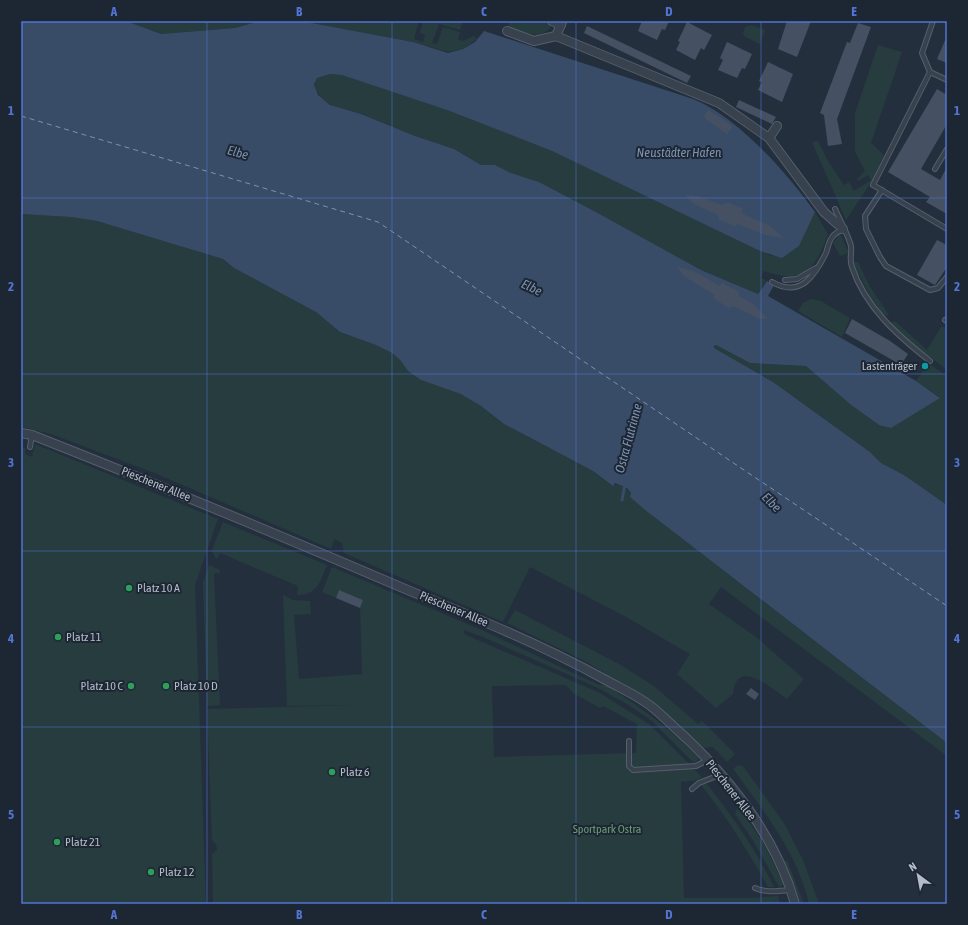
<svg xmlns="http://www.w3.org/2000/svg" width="968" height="925" font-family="'Asap Condensed',sans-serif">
	<rect width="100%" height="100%" fill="#242f3e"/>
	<g fill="#263c3f" fill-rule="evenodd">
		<polygon points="126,21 259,21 235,28 161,34"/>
		<polygon points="301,21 419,21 414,39 423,42 425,35 420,33 423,21 463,21 460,30 439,24 432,43 437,44 443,27 460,32 458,39 463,41 474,36 477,39 463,49 448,52 413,42"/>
		<path d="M509,21h34l9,4c-11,17 -28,7 -43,2z"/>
		<polygon points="752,25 765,30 760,44 745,37 743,33 745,27"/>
		<polygon points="878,45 902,52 871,143 884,155 874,178 846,220 812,142 818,141 829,163 844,185 849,182 854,191 871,180 868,175 858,181 857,179 865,171 855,151 855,113"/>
		<path d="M330,74l12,1 105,35 105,41 219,105 28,-10 16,-34 13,22c-13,36 -24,51 -64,37l-3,7 5,2 -8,14 -57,-24 -105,-58 -57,-30 -28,-9 -16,-8h-14l-27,-16 -39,-13 -54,-22 -28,-8 -12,-8 -7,-10 3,-10z"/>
		<path d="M21,214l50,3 26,4 126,38 11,9 82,44 24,20 36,13 16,8 8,7 8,11 13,9 40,13 20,13 23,18 89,47 17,13c7,-1 16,3 21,9l-1,4 15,13c101,77 201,156 302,233v13l-226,-169 -12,17 47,33 48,42 -17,20c-15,-10 -51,-43 -54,-5l-17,14 -39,-34 13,-20 -64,-37 -96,-50 -27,55 -159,-69 -2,-10 -8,-4 -3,10 -174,-75 -106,-40 -30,-7z"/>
		<polygon points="840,234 849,253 840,256 833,243"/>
		<polygon points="853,262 858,262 870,287 889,315 884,316 869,294"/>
		<polygon points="811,299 821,301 850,318 842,337 798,311 803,303"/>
		<polygon points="895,321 927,350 941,327 947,327 947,370 909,341 890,323"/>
		<polygon points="716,345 750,363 806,366 851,405 879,425 940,397 916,381 928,363 947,376 947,505 904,475 881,463 870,452 773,382 714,348"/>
		<polygon points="35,444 218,519 195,585 206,904 21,904 21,447 26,448 25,454 32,457"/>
		<path d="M223,522l104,43c-6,15 -10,31 -30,30l1,-9 -78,-33 -3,6 -2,-2 -3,-7z"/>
		<polygon points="209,565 220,570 220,573 214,573 220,705 207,706 203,583"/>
		<path d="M332,567l152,64 115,54h6c35,21 66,44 94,74l-5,4 -42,-42 -25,-17 -29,-16 -115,-51 -19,-7v4l136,59 49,31 53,53 -4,3 -17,2 3,116h68l26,-2 2,8h-567l-1,-50 5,-4 -1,-6 -4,-4 -5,-131 150,-4 -70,1 -4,-111 10,5 17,1 1,13 -17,1 5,64 63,-5 -2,-66 3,-8 -24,-10 -3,8 -14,-6zM566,685l7,8 27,15 3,-2 34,18 -1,29 -142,4 -2,-71z"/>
		<polygon points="515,610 619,664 654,686 698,724 702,721 735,754 727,762 713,747 703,748 650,700 583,660 507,623"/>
		<path d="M738,765l5,1 41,57 19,37 16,44h-10c-11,-50 -46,-94 -76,-135z"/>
		<path d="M700,784h7c26,33 49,66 67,103h-6c-20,-36 -41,-70 -68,-103z"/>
		<polygon points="738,806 764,844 783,883 782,886 779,887 754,842 735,814"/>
		<polygon points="787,860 804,904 800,904 784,862"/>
	</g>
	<path fill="#394c67" d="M21,21h105l35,13 74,-6 24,-7h42l112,21 35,11 15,-4 12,-7 9,-11 209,68c45,18 94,74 122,113l-16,34 -17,12 -22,-7 -208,-100 -105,-41 -105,-35 -12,-1 -13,4 -3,7 4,10 12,10 31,9 54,22 39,13 27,16h14l16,8 28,9 57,30 105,58 57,24 9,-13 7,4 -6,11 148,85 24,17 -49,30 -12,-3 -28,-20 -45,-39 -56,-3 -34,-18 -2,1v2l59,34 97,70 11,11 23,12 43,30v238c-101,-77 -201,-156 -302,-233l-15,-13 1,-4 -4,-5 -12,-5 -2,3 -20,-15 -89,-47 -23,-18 -20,-12 -40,-14 -13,-9 -8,-11 -8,-7 -16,-8 -36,-13 -24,-20 -82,-44 -11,-9 -126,-38 -26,-4 -50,-3z"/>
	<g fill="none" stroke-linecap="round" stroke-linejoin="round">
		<polyline stroke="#394c67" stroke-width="3" points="622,500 625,484"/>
		<polyline stroke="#7c92b1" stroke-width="1" stroke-dasharray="5 4" stroke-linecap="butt" points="21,116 378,222 735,464 947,606"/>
	</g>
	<g fill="#455162">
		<polygon points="642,21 669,21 665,30 662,29 657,40 638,31"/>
		<polygon points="787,21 811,21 797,57 778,49"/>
		<polygon points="687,22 712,35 704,50 701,48 695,60 676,50 680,42 678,41"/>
		<polygon points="858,23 871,27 837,119 842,144 828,146 824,115 820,113 847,42 850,43"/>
		<polygon points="587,26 691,76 687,83 584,33"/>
		<polygon points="947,36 947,63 937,59"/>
		<polygon points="727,42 752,54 745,69 742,68 737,78 718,70 723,60 720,58"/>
		<polygon points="768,62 793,74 782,102 758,90 762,82 759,81"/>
		<polygon points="937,89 947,95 947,124 921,169 940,180 947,167 947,214 926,202 930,197 888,172"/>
		<polygon points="739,100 776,117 773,122 772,124 736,107"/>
		<polygon points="708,110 733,126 727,134 706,119 704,116"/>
		<polygon points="685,195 697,196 722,205 727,202 743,209 741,213 770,226 784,238 766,235 737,224 736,227 719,220 718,215 694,204"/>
		<polygon points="937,240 947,245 947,267 935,285 917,275"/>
		<polygon points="676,266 695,272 720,286 722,283 739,292 739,296 752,303 768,319 758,318 733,306 729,308 713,298 715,295 684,276"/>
		<polygon points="852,319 890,341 908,354 901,365 845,333"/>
		<polygon points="339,590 363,600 360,608 336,598"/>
		<polygon points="751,688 759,694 755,700 746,694"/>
	</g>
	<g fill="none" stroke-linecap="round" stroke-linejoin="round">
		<g stroke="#565f6c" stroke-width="6">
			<g id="lane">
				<polyline points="933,21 922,53 930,72 873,185 947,229"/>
				<polyline points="930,72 947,80"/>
				<polyline points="935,169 947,149"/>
				<polyline points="882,190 865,216 866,229 880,257 886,266 930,290 938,288 947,277"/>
				<path d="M835,209c5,12 13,25 16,37 1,7 -2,14 1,21 13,40 46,69 78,94"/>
				<polyline points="785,280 797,279 816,268"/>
				<path d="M772,282c28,16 42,-5 54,-29 2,-6 3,-13 7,-17 2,-3 7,-5 10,-7"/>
				<polyline points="945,320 947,321"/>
				<polyline points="30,447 32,435"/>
				<polyline points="629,741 629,766 633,770 696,766 708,760"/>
				<polyline points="692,789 699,783 722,774"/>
				<path d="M755,888c11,5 23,3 35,2"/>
			</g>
		</g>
		<g stroke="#565f6c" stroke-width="10">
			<g id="street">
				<polyline points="552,21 561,25"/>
				<polyline points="507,31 534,41 556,36 719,103 769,138 824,212 843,229"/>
				<polyline points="556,36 562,22"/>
				<polyline points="769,138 777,126"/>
				<path d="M21,433l11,2c127,50 252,102 378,156 66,27 132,54 194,88 14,8 28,14 41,23 10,6 19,16 28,24 53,47 103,109 122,178"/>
			</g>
		</g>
		<use href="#lane" stroke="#38414e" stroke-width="4"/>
		<use href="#street" stroke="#38414e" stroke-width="8"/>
	</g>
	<path fill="none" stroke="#5274d3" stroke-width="1" stroke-opacity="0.55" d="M207,21v883M392,21v883M576,21v883M761,21v883M21,198h926M21,374h926M21,551h926M21,727h926"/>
	<circle fill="#0f9aa8" stroke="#1d2633" stroke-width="1.5" cx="925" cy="366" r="4"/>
	<g fill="#2e9e5b" stroke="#1d2633" stroke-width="1.5">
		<circle cx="129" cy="588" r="4"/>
		<circle cx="58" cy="637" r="4"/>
		<circle cx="131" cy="686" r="4"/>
		<circle cx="166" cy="686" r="4"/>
		<circle cx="332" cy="772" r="4"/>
		<circle cx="57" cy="842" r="4"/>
		<circle cx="151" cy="872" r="4"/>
	</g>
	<g text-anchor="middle" stroke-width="4" stroke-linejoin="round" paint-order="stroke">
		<g font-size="12" fill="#b4bcc9" stroke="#1d2633" text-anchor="start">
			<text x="917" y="370" text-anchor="end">Lastenträger</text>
			<text x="137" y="592">Platz 10 A</text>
			<text x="66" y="641">Platz 11</text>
			<text x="123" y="690" text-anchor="end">Platz 10 C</text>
			<text x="174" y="690">Platz 10 D</text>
			<text x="340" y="776">Platz 6</text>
			<text x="65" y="846">Platz 21</text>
			<text x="159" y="876">Platz 12</text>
		</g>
		<g font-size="12" fill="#b4bcc9" stroke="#1d2633">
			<text transform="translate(156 484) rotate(22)" y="4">Pieschener Allee</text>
			<text transform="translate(454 609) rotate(23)" y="4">Pieschener Allee</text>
			<text transform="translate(731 790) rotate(52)" y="4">Pieschener Allee</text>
		</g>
		<g font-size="12" fill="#6b9a76" stroke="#1d2633">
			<text x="607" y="833">Sportpark Ostra</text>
		</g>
		<g font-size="13" font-style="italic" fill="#7c92b1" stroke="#1d2633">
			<text transform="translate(238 152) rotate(15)" y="5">Elbe</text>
			<text x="679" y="157">Neustädter Hafen</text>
			<text transform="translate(532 287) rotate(26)" y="5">Elbe</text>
			<text transform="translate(628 438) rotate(-75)" y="5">Ostra Flutrinne</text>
			<text transform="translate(772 502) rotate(45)" y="5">Elbe</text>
		</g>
	</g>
	<rect width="968" height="925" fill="none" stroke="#1d2633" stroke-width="44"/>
	<g transform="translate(918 875) rotate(328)" stroke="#1d2633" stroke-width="3" paint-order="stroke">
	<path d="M0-3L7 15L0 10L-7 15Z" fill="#b4bcc9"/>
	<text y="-6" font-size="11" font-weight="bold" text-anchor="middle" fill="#b4bcc9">N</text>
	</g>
	<rect x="22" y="22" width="924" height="881" fill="none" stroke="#5274d3" stroke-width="1.5"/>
	<g font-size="13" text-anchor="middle" font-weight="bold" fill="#5274d3">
		<text x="114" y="16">A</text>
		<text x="299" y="16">B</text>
		<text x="484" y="16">C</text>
		<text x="669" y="16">D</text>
		<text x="854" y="16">E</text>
		<text x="11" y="115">1</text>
		<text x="957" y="115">1</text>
		<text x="11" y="291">2</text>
		<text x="957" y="291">2</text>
		<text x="11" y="467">3</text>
		<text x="957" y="467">3</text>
		<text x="11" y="643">4</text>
		<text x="957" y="643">4</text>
		<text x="11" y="819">5</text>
		<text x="957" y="819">5</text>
		<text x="114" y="919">A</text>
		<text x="299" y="919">B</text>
		<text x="484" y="919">C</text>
		<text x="669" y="919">D</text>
		<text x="854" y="919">E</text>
	</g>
</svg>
